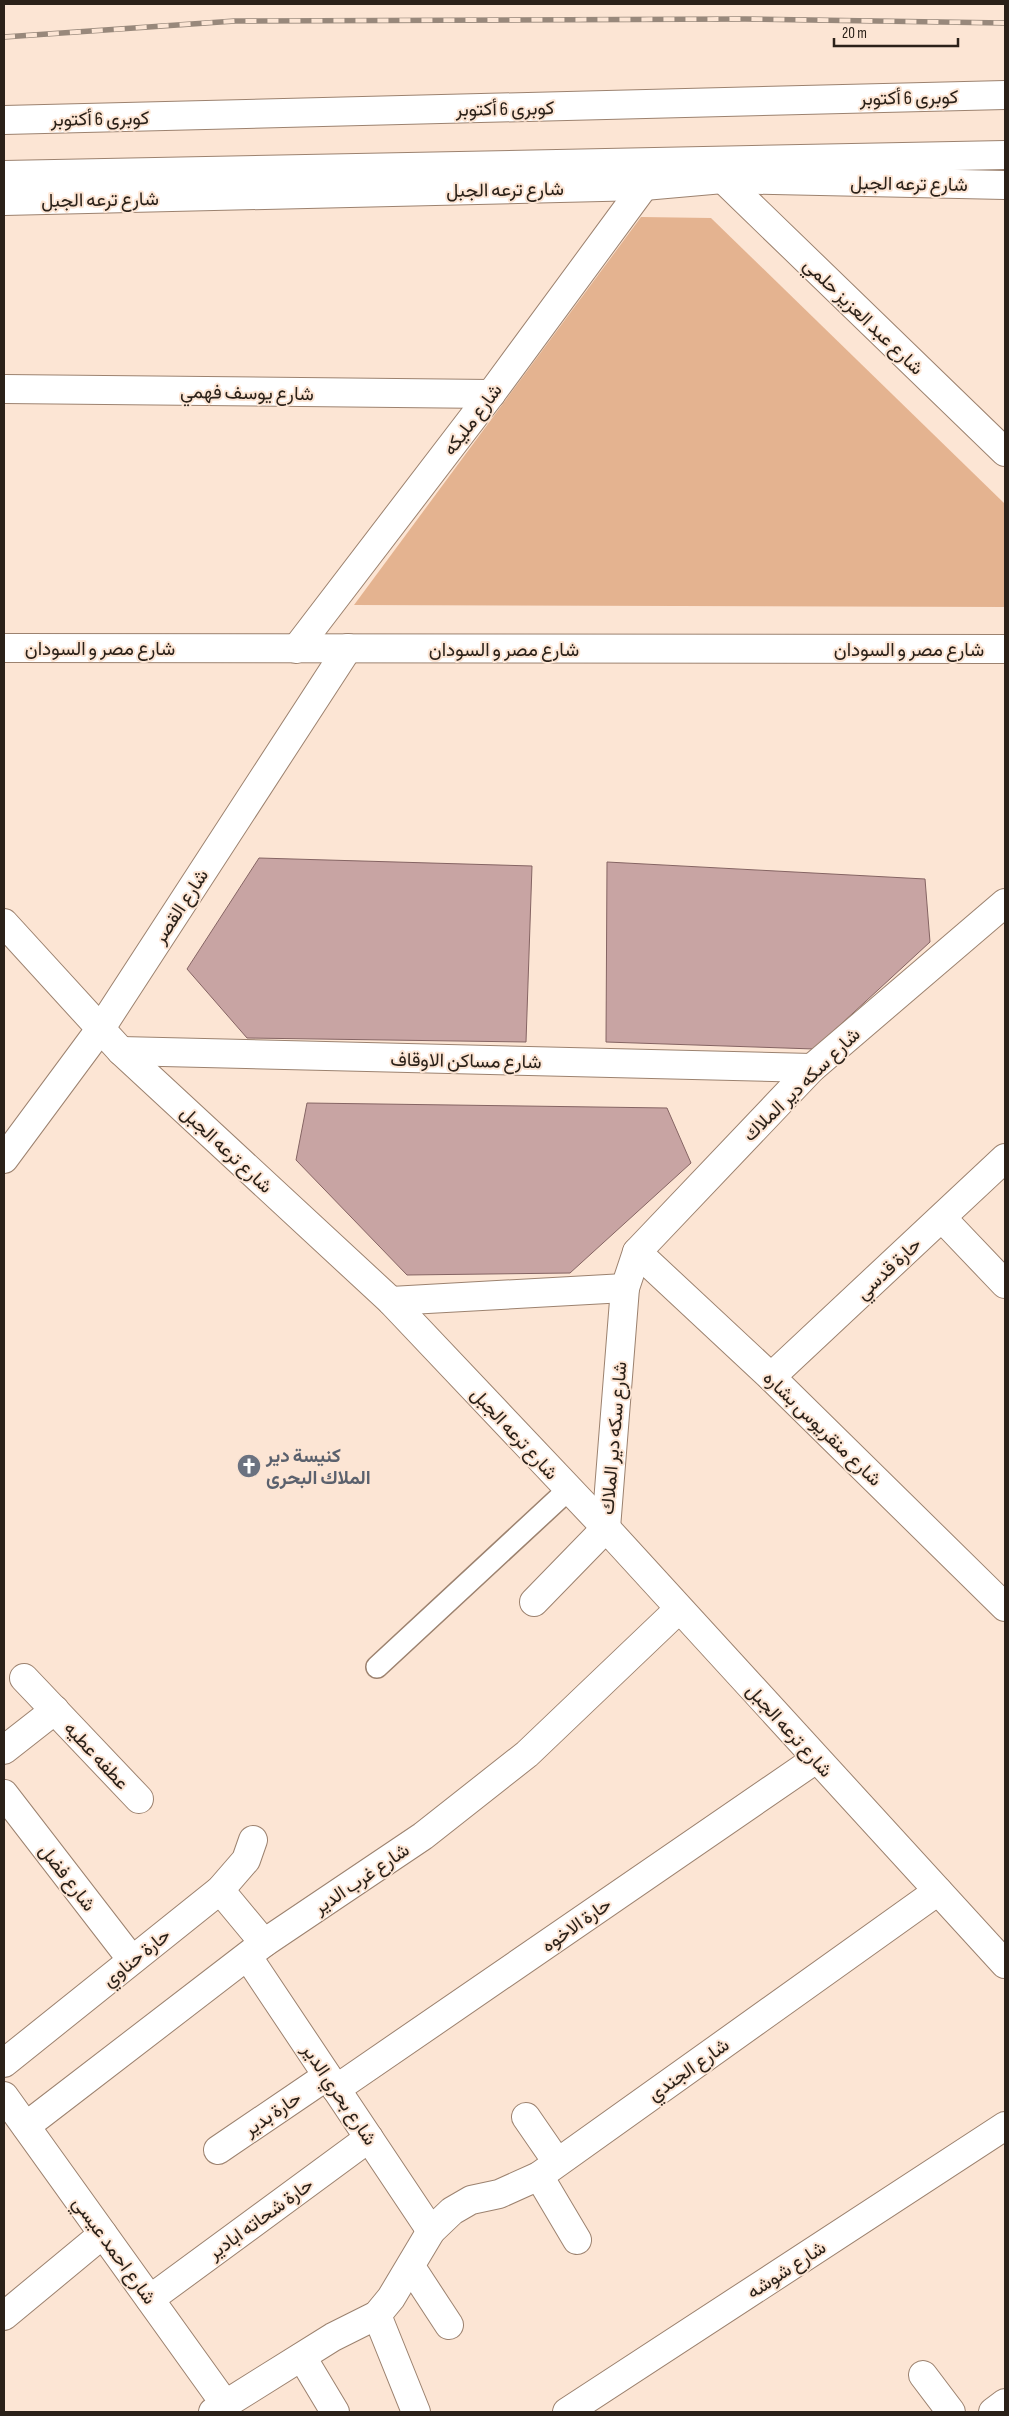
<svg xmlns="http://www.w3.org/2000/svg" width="1009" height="2416" font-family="'Sofia Sans Condensed',Vazirmatn,sans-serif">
	<rect width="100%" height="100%" fill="#fce5d4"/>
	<polygon fill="#e4b390" points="641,217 711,218 1005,504 1005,607 354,605"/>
	<g fill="#c8a4a3" stroke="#856463">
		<polygon points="259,858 532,866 526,1042 247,1038 187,969"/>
		<polygon points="607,862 925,879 930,942 814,1049 606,1042"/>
		<polygon points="307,1103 667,1108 691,1163 570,1273 407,1275 296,1160"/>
	</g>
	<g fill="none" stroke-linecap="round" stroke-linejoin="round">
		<g stroke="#9c826f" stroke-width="24">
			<polyline id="service" points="377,1667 569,1489"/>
		</g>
		<g stroke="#9c826f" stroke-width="30">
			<g id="minor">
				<polyline points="723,179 1005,452"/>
				<polyline points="4,389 491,394"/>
				<polyline points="296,649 491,394 644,186"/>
				<polyline points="4,923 121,1051 391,1301 606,1528 1005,1964"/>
				<polyline points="121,1051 812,1068"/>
				<polyline points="4,1159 101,1028 348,648"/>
				<polyline points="942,1218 1005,1284"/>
				<polyline points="637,1252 771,1377 1005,1607"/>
				<polyline points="391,1301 625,1288"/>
				<polyline points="771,1377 1005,1158"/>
				<polyline points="534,1602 606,1528 625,1288 637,1252 812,1068 1005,903"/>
				<polyline points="24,1678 139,1799"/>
				<polyline points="4,1750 55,1710"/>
				<polyline points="4,1794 132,1960"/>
				<polyline points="220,1890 264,1943"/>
				<polyline points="248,1957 431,2231"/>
				<polyline points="4,2063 220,1890 246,1860 253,1840"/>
				<polyline points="336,2089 816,1759"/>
				<polyline points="4,2096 225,2404"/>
				<polyline points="526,2117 557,2162"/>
				<polyline points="26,2126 264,1943 423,1836 527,1754 679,1609"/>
				<polyline points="218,2150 327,2076"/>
				<polyline points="539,2176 577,2240"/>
				<polyline points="411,2267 449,2325"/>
				<polyline points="150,2299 369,2138"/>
				<polyline points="377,2315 416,2412"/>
				<polyline points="4,2316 103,2234"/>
				<polyline points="302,2357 335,2412"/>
				<polyline points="923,2375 951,2412"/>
				<polyline points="213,2412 333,2337 377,2315 391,2298 431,2231 452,2211 471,2200 499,2194 539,2176 938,1891"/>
				<polyline points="567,2412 1005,2126"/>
				<polyline points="993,2412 1005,2403"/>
			</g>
		</g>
		<g stroke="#9c826f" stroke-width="30">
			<g id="secondary">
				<polyline points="4,201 644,186 723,179 1005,185"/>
				<polyline points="4,648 1005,649"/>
			</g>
		</g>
		<g stroke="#9c826f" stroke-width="30">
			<g id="motorway">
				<polyline points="4,120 1005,95"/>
				<polyline points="4,175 1005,155"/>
			</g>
		</g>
		<use href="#service" stroke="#fff" stroke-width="21"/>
		<use href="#minor" stroke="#fff" stroke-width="28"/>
		<use href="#secondary" stroke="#fff" stroke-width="28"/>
		<use href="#motorway" stroke="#fff" stroke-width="28"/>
		<g stroke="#98887b" stroke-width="5.5">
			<polyline id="rail" points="4,37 235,21 745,19 1005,23"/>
		</g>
		<use href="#rail" stroke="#fce5d4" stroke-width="4" stroke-dasharray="11" stroke-linecap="butt"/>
	</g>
	<defs>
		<g id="church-disc" transform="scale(1.25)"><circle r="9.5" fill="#6b7280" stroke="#fce5d4"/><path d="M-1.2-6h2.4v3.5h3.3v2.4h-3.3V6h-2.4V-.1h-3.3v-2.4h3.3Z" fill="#fff"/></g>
	</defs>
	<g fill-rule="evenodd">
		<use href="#church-disc" x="249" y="1466"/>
	</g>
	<g text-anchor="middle" stroke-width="4" stroke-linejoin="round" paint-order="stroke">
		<g font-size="19" fill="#2b2119" stroke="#fce5d4">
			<text transform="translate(909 97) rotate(-1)" y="7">كوبرى 6 أكتوبر</text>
			<text transform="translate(505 108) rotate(-1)" y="7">كوبرى 6 أكتوبر</text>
			<text transform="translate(100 118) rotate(-1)" y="7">كوبرى 6 أكتوبر</text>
			<text transform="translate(909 183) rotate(1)" y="7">شارع ترعه الجبل</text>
			<text transform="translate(505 189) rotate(-1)" y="7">شارع ترعه الجبل</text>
			<text transform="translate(100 199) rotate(-1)" y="7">شارع ترعه الجبل</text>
			<text transform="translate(864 316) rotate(44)" y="7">شارع عبد العزيز حلمي</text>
			<text transform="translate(247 392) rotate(1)" y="7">شارع يوسف فهمي</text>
			<text transform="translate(472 419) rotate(-53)" y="7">شارع مليكه</text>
			<text x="100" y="655">شارع مصر و السودان</text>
			<text x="504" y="656">شارع مصر و السودان</text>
			<text x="909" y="656">شارع مصر و السودان</text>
			<text transform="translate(180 906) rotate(-57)" y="7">شارع القصر</text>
			<text transform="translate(466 1060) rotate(1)" y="7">شارع مساكن الاوقاف</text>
			<text transform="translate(801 1084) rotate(-44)" y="7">شارع سكه دير الملاك</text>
			<text transform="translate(227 1149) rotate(43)" y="7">شارع ترعه الجبل</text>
			<text transform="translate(888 1268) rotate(-43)" y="7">حارة قدسي</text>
			<text transform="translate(823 1428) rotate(44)" y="7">شارع منقريوس بشاره</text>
			<text transform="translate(515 1433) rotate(47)" y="7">شارع ترعه الجبل</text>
			<text transform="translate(613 1438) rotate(-85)" y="7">شارع سكه دير الملاك</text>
			<text transform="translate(790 1730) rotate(48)" y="7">شارع ترعه الجبل</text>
			<text transform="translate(97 1755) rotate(47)" y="7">عطفه عطيه</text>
			<text transform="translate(68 1877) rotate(52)" y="7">شارع فضل</text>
			<text transform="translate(361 1878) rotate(-34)" y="7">شارع غرب الدير</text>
			<text transform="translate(576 1924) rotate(-35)" y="7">حارة الاخوه</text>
			<text transform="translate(136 1957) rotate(-39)" y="7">حارة حناوي</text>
			<text transform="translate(688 2069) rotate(-35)" y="7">شارع الجندي</text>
			<text transform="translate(340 2094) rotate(56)" y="7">شارع بحري الدير</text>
			<text transform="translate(272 2113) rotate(-34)" y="7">حارة بدير</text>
			<text transform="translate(260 2218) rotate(-36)" y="7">حارة شحاته ابادير</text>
			<text transform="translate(115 2250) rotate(54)" y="7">شارع احمد عيسي</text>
			<text transform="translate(786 2269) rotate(-33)" y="7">شارع شوشه</text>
		</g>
		<g font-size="19" font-weight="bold" fill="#5b616d" stroke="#fce5d4" text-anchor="start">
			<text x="266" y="1462">كنيسة دير<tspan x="266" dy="22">الملاك البحرى</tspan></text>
		</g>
	</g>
	<rect width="1009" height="2416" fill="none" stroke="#2b2119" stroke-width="10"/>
	<path d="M834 38v8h124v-8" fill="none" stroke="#2b2119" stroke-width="2.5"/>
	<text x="842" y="38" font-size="15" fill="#2b2119" stroke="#fce5d4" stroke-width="4" paint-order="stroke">20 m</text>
</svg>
